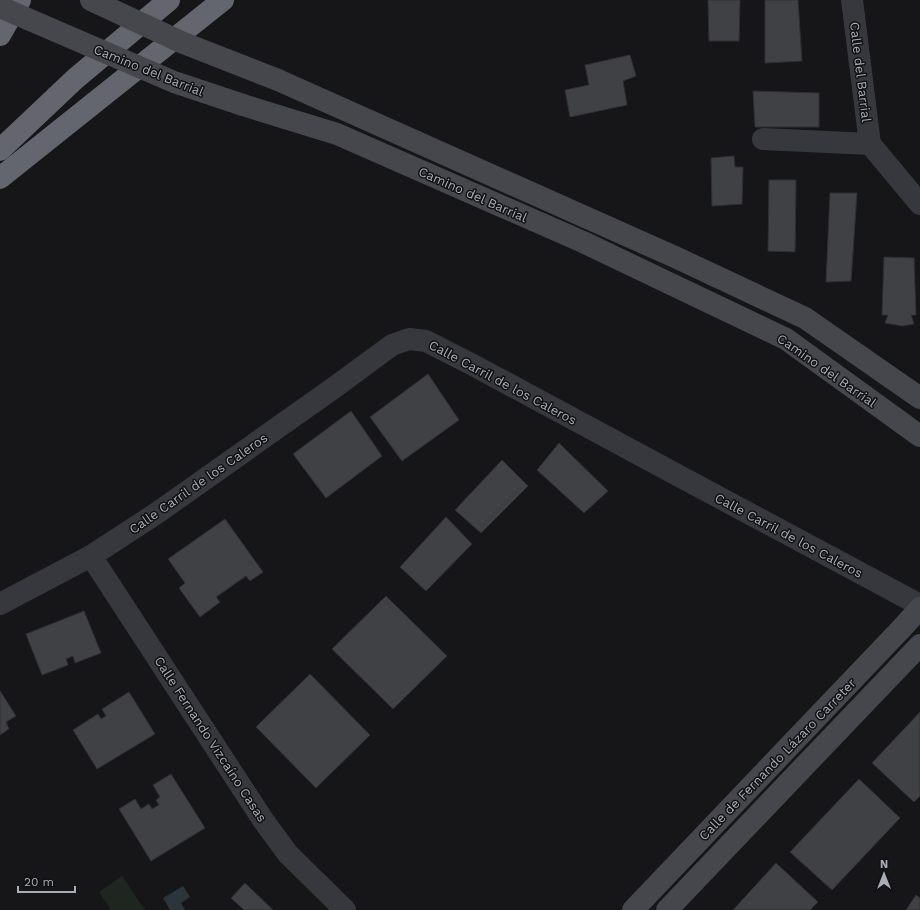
<svg xmlns="http://www.w3.org/2000/svg" width="920" height="910" font-family="'Work Sans',sans-serif">
	<rect width="100%" height="100%" fill="#161618"/>
	<polygon fill="#1e261f" points="122,876 145,910 111,910 99,892"/>
	<polygon fill="#2c353c" points="183,886 190,897 181,903 185,910 170,910 163,898"/>
	<g fill="#404145" stroke="#303034">
		<polygon points="708,0 740,0 739,41 709,41"/>
		<polygon points="765,0 798,0 802,61 765,63"/>
		<polygon points="630,55 636,76 623,81 627,105 570,117 565,90 589,85 585,65"/>
		<polygon points="753,91 819,93 819,127 755,127"/>
		<polygon points="734,156 735,167 743,167 742,204 712,206 711,158"/>
		<polygon points="769,180 796,180 795,252 768,251"/>
		<polygon points="830,193 857,193 851,281 826,282"/>
		<polygon points="884,257 914,258 916,315 911,315 914,324 902,326 885,323 888,315 882,315"/>
		<polygon points="428,374 459,420 402,461 370,417"/>
		<polygon points="351,411 382,456 326,498 293,454"/>
		<polygon points="559,443 608,491 584,513 537,470"/>
		<polygon points="502,460 528,486 481,533 455,510"/>
		<polygon points="446,517 472,544 426,591 400,567"/>
		<polygon points="225,519 263,572 250,581 246,576 216,597 220,602 200,617 179,588 185,583 168,559"/>
		<polygon points="386,596 447,656 393,709 332,649"/>
		<polygon points="84,611 101,653 75,663 73,656 66,659 68,665 42,675 26,634"/>
		<polygon points="310,674 370,735 316,788 256,727"/>
		<polygon points="0,691 16,716 6,722 9,729 0,735"/>
		<polygon points="129,692 155,734 97,769 73,730 98,714 101,719 106,716 102,709"/>
		<polygon points="920,712 920,796 914,802 872,763"/>
		<polygon points="171,774 205,828 151,861 119,809 135,799 141,809 149,804 152,809 159,805 156,800 160,797 153,785"/>
		<polygon points="859,779 900,818 832,890 790,852"/>
		<polygon points="776,863 818,902 810,910 733,910"/>
		<polygon points="245,883 273,910 244,910 231,898"/>
		<polygon points="916,895 920,898 920,910 906,910"/>
	</g>
	<g fill="none" stroke-linecap="round" stroke-linejoin="round">
		<g stroke="#37383d" stroke-width="22">
			<polyline points="852,0 870,144 920,204"/>
			<polyline points="763,139 870,144"/>
			<polyline points="91,556 263,820 288,854 345,910"/>
			<polyline points="0,604 91,556 157,513 335,387 392,345 409,339 426,341 473,365 668,470 920,605"/>
		</g>
		<g stroke="#45474d" stroke-width="22">
			<polyline points="278,80 675,257 805,318 920,398"/>
			<polyline points="243,105 337,134 583,242 786,339 920,436"/>
			<polyline points="633,910 902,628 920,608"/>
			<polyline points="667,910 920,645"/>
		</g>
		<g stroke="#63666e" stroke-width="22">
			<polyline points="0,35 20,0"/>
			<polyline points="0,150 75,79 169,0"/>
			<polyline points="0,178 223,0"/>
		</g>
		<g stroke="#45474d" stroke-width="22">
			<polyline points="91,0 181,42 278,80"/>
			<polyline points="0,7 174,82 243,105"/>
		</g>
	</g>
	<g text-anchor="middle" stroke-width="3" stroke-linejoin="round" paint-order="stroke">
		<g font-size="13" fill="#a8adb8" stroke="#111113">
			<text transform="translate(149 70) rotate(22)" y="5">Camino del Barrial</text>
			<text transform="translate(861 72) rotate(83)" y="5">Calle del Barrial</text>
			<text transform="translate(473 194) rotate(24)" y="5">Camino del Barrial</text>
			<text transform="translate(827 370) rotate(35)" y="5">Camino del Barrial</text>
			<text transform="translate(503 382) rotate(28)" y="5">Calle Carril de los Caleros</text>
			<text transform="translate(198 483) rotate(-35)" y="5">Calle Carril de los Caleros</text>
			<text transform="translate(789 535) rotate(28)" y="5">Calle Carril de los Caleros</text>
			<text transform="translate(211 739) rotate(57)" y="5">Calle Fernando Vizcaíno Casas</text>
			<text transform="translate(777 759) rotate(-46)" y="5">Calle de Fernando Lázaro Carreter</text>
		</g>
	</g>
	<g transform="translate(884 874)" stroke="#111113" stroke-width="3" paint-order="stroke">
	<path d="M0-3L7 15L0 10L-7 15Z" fill="#a8adb8"/>
	<text y="-6" font-size="11" font-weight="bold" text-anchor="middle" fill="#a8adb8">N</text>
	</g>
	<path d="M18 886v6h57v-6" fill="none" stroke="#a8adb8" stroke-width="2"/>
	<text x="24" y="886" font-size="12" fill="#a8adb8" stroke="#111113" stroke-width="3" paint-order="stroke">20 m</text>
</svg>
